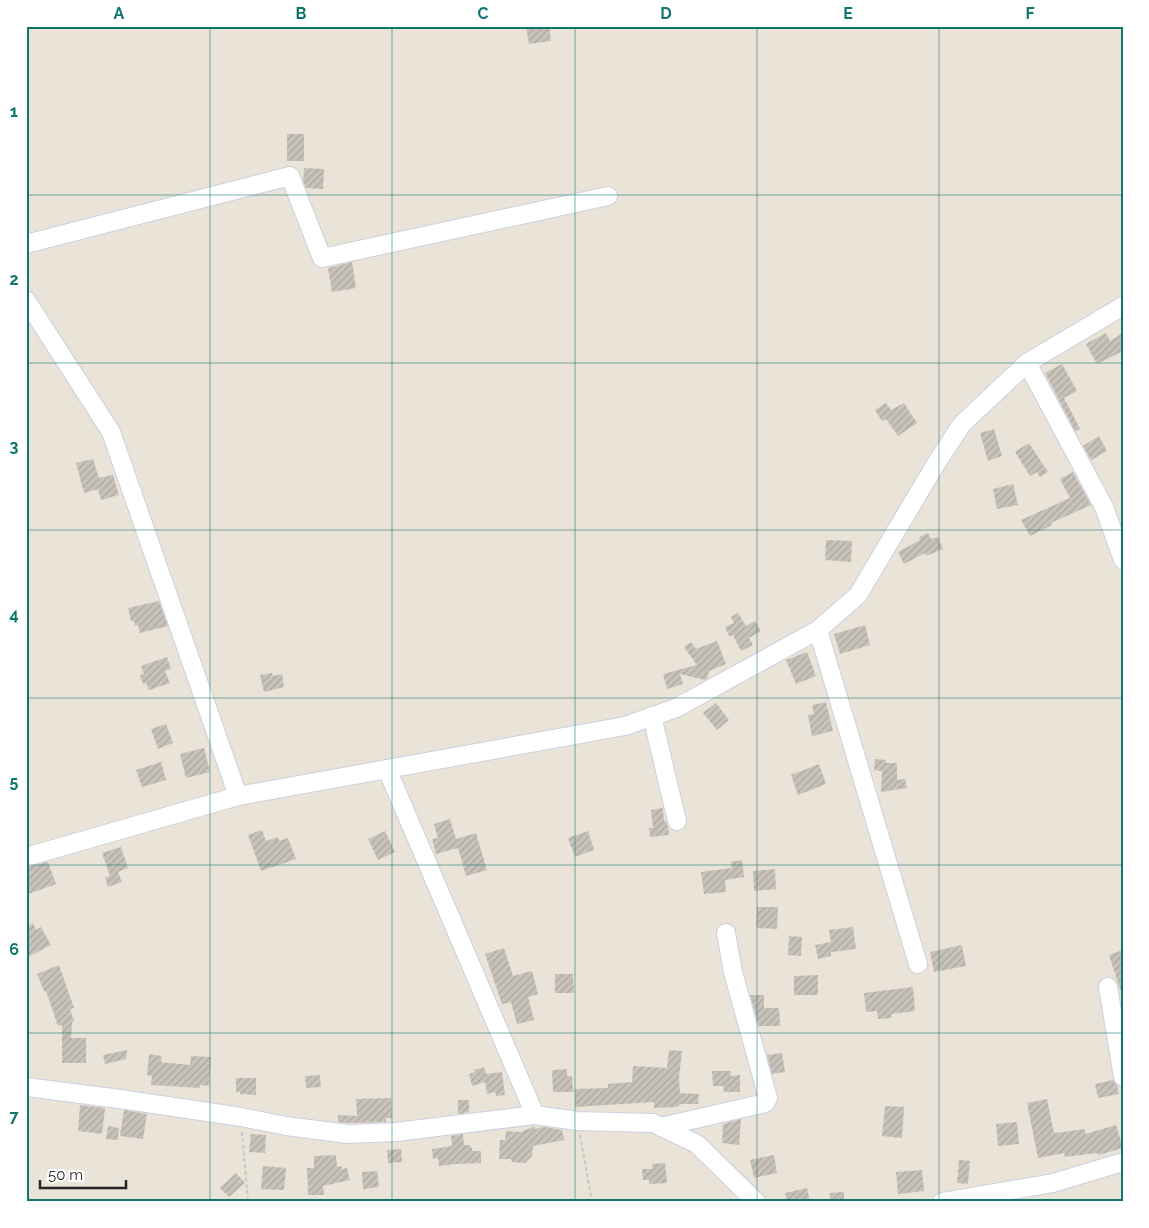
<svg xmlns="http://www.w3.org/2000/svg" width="1149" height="1228" font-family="Raleway,sans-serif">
	<defs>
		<pattern id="building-hatch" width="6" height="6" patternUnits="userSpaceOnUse" patternTransform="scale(1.25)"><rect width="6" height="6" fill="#c8c2ba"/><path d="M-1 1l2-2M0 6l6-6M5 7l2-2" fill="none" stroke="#aca7a0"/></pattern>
	</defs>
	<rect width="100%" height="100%" fill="#eae3d7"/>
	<g fill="url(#building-hatch)">
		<polygon points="526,26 549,26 551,41 529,44"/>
		<rect x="287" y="134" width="17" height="27"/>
		<polygon points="304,168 324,169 323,189 306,188 303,181"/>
		<polygon points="352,262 356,288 332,292 328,268"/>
		<polygon points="1106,333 1110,341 1123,333 1123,351 1097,364 1086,344"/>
		<polygon points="1062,364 1077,391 1064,398 1080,429 1075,431 1045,373"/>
		<polygon points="886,403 891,410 904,403 917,423 898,436 886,419 882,421 875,410"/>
		<polygon points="994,429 1002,456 988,461 980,433"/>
		<polygon points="1099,436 1107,451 1091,460 1083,446"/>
		<polygon points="1029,443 1048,472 1040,477 1037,472 1030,476 1015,452"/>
		<polygon points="93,459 99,478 113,475 119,495 101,500 98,489 84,493 76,463"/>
		<polygon points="1073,472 1091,505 1051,523 1052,525 1030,536 1021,520 1070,498 1060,479"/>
		<polygon points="1013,484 1018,505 997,509 993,489"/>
		<polygon points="928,533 931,539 938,537 943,549 926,556 925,553 904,564 898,552 920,540 919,537"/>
		<polygon points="826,540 852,541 851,562 825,560"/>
		<polygon points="159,601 168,626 140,633 138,625 135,626 134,621 131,621 128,608"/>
		<polygon points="738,613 746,626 755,621 761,631 749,638 753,645 741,651 733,635 729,636 725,627 734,623 731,617"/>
		<polygon points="865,625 870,645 840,654 834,634"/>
		<polygon points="717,641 726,664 709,671 707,679 705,680 680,674 683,684 667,689 663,674 697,665 684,647 691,642 696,649"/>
		<polygon points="807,652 816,676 796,684 786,660"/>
		<polygon points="167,657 171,669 165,671 170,683 149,690 146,683 143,684 140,675 144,674 141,666"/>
		<polygon points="272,673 273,676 282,674 284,687 264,692 260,675"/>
		<polygon points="826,702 833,731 812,736 808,715 814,714 812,705"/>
		<polygon points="716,703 729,720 717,730 703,713"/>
		<polygon points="166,724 173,743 158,749 151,729"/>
		<polygon points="204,748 210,772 186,778 180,754"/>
		<polygon points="875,759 886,760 886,763 897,763 897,780 905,779 907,788 881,792 882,771 874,770"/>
		<polygon points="161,762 166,780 142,787 136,770"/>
		<polygon points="819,764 826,784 798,795 791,775"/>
		<polygon points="663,808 664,821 666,821 668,827 669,835 650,837 649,828 653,828 651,810"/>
		<polygon points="450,819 456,839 476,833 487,870 466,876 458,848 436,854 432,839 438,838 434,824"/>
		<polygon points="262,830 266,841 278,837 279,841 288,838 296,859 261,871 248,835"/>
		<polygon points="385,831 395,852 378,860 368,839"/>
		<polygon points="588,831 594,850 575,857 568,838"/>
		<polygon points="121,847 128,868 118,872 122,882 108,887 105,878 110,876 102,853"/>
		<polygon points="742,860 744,877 725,880 726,892 704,894 701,872 732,868 731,862"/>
		<polygon points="48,862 56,884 26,895 26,867"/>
		<polygon points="775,869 776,889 754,891 753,871"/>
		<polygon points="757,907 778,907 777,929 756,928"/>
		<polygon points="33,923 36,930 41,927 51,945 26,958 26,927"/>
		<polygon points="853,927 856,949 831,952 831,956 818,959 815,945 831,942 829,930"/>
		<polygon points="789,936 802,937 801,956 788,955"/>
		<polygon points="962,945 966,966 934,972 930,952"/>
		<polygon points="504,948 513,976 532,971 538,994 528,997 534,1020 517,1024 511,1002 502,1004 485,954"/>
		<polygon points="1123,950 1123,991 1121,992 1109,955"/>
		<polygon points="59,965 74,1008 70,1009 74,1021 72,1022 71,1038 86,1038 86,1063 62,1063 62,1025 58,1026 46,991 44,991 37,974"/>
		<polygon points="555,974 573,974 574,993 555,993"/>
		<polygon points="818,975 818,995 794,995 794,976"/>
		<polygon points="913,987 915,1011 891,1014 892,1018 878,1019 877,1011 866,1012 864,993"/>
		<polygon points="750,995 764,995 764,1008 779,1008 780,1026 759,1026"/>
		<polygon points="127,1050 126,1059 105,1064 103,1055"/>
		<polygon points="669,1050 682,1051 679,1078 680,1093 699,1094 698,1104 680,1104 677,1107 654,1108 654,1102 575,1107 575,1089 608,1088 608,1084 632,1082 633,1066 667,1068"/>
		<polygon points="782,1053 785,1072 772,1074 767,1055"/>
		<polygon points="149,1054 162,1056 161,1062 190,1065 191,1056 211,1057 209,1086 200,1085 200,1088 151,1085 152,1076 147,1075"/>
		<polygon points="484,1067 486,1074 502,1072 505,1095 496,1096 495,1092 487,1094 485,1082 472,1086 469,1074 475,1072 474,1070"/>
		<polygon points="567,1069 567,1076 572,1076 573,1092 553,1092 552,1070"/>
		<polygon points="712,1071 730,1071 731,1076 740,1075 740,1092 724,1092 723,1086 713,1086"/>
		<polygon points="320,1075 321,1087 306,1088 305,1076"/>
		<polygon points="236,1078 256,1078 256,1095 240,1094 240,1092 236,1092"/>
		<polygon points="1113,1080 1117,1085 1119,1094 1098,1098 1095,1084"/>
		<polygon points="391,1098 392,1118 386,1118 386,1122 348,1123 338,1122 338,1115 357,1116 356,1099"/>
		<polygon points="1047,1099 1054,1133 1085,1129 1085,1134 1116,1125 1123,1148 1098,1155 1097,1153 1065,1157 1064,1153 1038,1158 1027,1103"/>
		<polygon points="458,1100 469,1100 469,1112 458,1114"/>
		<polygon points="80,1105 105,1108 102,1134 78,1131"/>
		<polygon points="885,1106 904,1107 902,1138 882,1136"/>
		<polygon points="124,1110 147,1114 143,1139 120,1136"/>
		<polygon points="741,1119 739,1145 722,1143 723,1124"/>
		<polygon points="1017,1122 1019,1144 998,1146 996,1124"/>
		<polygon points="108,1126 119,1128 118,1140 106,1139"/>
		<polygon points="535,1126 535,1129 544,1127 562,1130 564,1140 533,1146 532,1156 525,1163 512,1162 511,1159 499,1159 500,1140 505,1140 506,1131 521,1132"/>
		<polygon points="251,1134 266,1135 265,1153 249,1152"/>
		<polygon points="463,1134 464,1145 470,1145 473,1151 481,1151 481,1163 455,1164 439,1166 438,1158 433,1159 432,1149 452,1146 451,1136"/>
		<polygon points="401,1149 402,1162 388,1163 387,1150"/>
		<polygon points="336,1155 337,1167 341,1166 342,1169 347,1168 350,1180 323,1186 324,1195 308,1195 307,1168 314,1168 314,1156"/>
		<polygon points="774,1155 777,1173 754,1178 750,1160"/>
		<polygon points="959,1160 970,1161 968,1184 957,1183"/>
		<polygon points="665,1163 667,1183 649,1184 649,1180 643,1180 642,1169 653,1169 652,1164"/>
		<polygon points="263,1166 286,1168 284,1190 261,1189"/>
		<polygon points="922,1170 924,1191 898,1194 896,1172"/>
		<polygon points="377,1171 379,1187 363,1189 362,1172"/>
		<polygon points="236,1173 245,1183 229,1197 220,1188"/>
		<polygon points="807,1188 810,1202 787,1202 785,1193"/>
		<polygon points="844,1192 844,1202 830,1202 830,1193"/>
	</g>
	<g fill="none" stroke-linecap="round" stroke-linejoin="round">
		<g stroke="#cccfe1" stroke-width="20">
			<g id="minor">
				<polyline points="26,244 290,176 322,258 608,196"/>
				<polyline points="26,300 111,432 238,796"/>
				<polyline points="1027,363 1104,507 1123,560"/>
				<polyline points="818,630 918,964"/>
				<polyline points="652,716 677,821"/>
				<polyline points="387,769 535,1115"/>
				<polyline points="26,857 238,796 625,726 676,708 818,630 858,595 937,462 962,424 1027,363 1123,306"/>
				<polyline points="1108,987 1123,1077"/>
				<polyline points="26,1087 120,1099 241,1117 286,1126 348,1134 396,1132 535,1115 577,1121 653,1123 697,1144 756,1202"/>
				<polyline points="661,1127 765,1103 768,1098 733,972 726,933"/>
				<polyline points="942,1202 1053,1183 1123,1162"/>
			</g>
		</g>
		<g stroke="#c7c7c7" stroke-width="2" stroke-dasharray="4 2.5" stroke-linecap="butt">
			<polyline points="242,1132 248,1202"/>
			<polyline points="580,1135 592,1202"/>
		</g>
		<use href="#minor" stroke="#fff" stroke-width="18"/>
	</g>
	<path fill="none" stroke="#0f766e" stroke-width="1" stroke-opacity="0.55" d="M210,26v1176M392,26v1176M575,26v1176M757,26v1176M939,26v1176M26,195h1097M26,363h1097M26,530h1097M26,698h1097M26,865h1097M26,1033h1097"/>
	<rect width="1149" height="1228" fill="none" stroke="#ffffff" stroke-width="55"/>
	<path d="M40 1180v8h86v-8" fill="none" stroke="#262626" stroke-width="2.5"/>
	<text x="48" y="1180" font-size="15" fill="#262626" stroke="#ffffff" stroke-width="4" paint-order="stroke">50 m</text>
	<rect x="28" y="28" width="1094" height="1172" fill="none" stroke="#0f766e" stroke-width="2"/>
	<g font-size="16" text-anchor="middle" font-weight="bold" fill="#0f766e">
		<text x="119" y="19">A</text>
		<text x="301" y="19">B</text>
		<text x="483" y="19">C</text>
		<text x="666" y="19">D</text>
		<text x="848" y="19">E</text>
		<text x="1030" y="19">F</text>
		<text x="14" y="117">1</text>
		<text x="14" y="285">2</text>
		<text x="14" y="452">3</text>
		<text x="14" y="620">4</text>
		<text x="14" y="787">5</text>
		<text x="14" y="955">6</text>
		<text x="14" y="1122">7</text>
	</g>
</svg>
